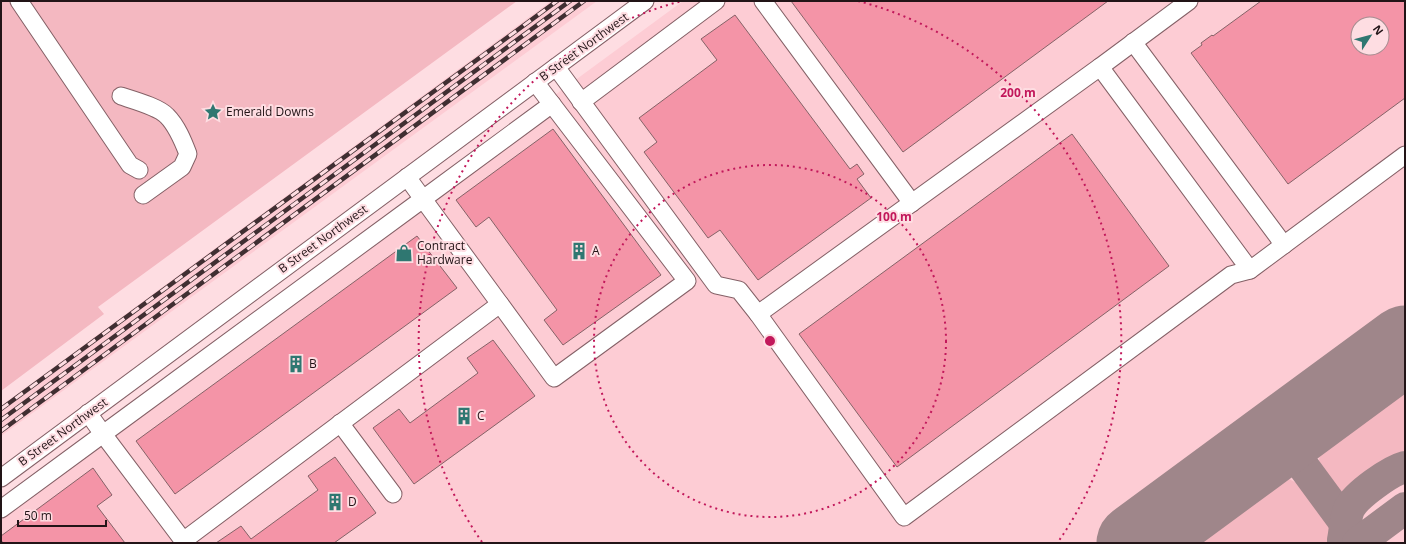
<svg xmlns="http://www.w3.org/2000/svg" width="1406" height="544" font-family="'Open Sans',sans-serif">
	<rect width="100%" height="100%" fill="#fedde2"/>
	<g fill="#fdccd4" fill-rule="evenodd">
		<polygon points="551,1 597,1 1,436 1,406"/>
		<path d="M683,1h722v542h-1404v-41zM1358,24h24v24h-24z"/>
	</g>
	<g fill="#f4b8c1">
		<polygon points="1,1 517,1 98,307 104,314 1,391"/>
		<polygon points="1405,373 1405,458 1399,460 1345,498 1334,492 1325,477 1319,460 1321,443 1328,432"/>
		<path d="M1282,476c7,3 14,6 20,11 13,10 35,39 30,56h-157l83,-59z"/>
	</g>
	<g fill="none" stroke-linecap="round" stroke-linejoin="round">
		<g stroke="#9f868a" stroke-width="32">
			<polyline points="1281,436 1359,542"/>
			<path d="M1343,540c2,-10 2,-21 6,-31 7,-14 41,-38 56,-42"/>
			<polyline points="1358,543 1405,508"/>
		</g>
		<polyline stroke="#9f868a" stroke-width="79" points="1136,543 1405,345"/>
	</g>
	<g fill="#f494a7" stroke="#856267" fill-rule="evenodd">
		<polygon points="791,1 1108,1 903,152"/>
		<path d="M1261,1h144v97l-117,86 -97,-131 11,-8 -1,-2 11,-8 1,1zM1358,24h24v24h-24z"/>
		<polygon points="735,15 850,169 857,164 864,174 857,179 871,198 758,280 720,230 708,238 644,152 657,142 639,118 717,60 701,39"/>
		<polygon points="553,129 661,275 563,345 544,320 557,310 489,217 476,227 456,200"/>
		<polygon points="1072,134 1169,266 897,467 799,334"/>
		<polygon points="417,236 457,288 175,494 136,441"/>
		<polygon points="493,340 535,396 414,484 373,428 399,409 410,423 478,373 467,358"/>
		<polygon points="335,457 376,513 334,543 216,543 241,526 251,539 318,490 308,476"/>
		<polygon points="93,468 112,495 97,506 125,543 3,543 1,540 1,536"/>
	</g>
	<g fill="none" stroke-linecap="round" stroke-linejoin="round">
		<g stroke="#846066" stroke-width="19">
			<g id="minor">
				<polyline points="19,1 130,165 139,170"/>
				<polyline points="763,1 912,203"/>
				<polyline points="1189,1 1100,67 1250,270 1405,155"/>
				<polyline points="1133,42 1284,245"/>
				<polyline points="556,67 716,285 739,290 758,314"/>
				<polyline points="1100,67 758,314 904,517 1231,275 1250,270"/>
				<path d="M121,96c12,4 38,11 46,20 10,10 16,25 21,38l-6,13 -39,28"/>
				<polyline points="581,102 716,1"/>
				<polyline points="407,177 423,199 552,104"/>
				<polyline points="88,413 103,434 423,199 500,304"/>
				<polyline points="340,423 393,494"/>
				<polyline points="1,478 645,1"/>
				<polyline points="1,509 103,434 185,543"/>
				<polyline points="183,541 500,304 554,378 687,281 535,82"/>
			</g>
		</g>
		<use href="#minor" stroke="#fff" stroke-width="17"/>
		<g stroke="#402f32" stroke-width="4.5">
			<g id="rail">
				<polyline points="1,409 557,1"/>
				<polyline points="1,420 570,1"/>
				<polyline points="1,431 584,1"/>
			</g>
		</g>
		<use href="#rail" stroke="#fedde2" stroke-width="3" stroke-dasharray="9" stroke-linecap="butt"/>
	</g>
	<g fill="none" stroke="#c2185b" stroke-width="2" stroke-dasharray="2 4">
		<circle cx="770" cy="341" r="176"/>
		<path d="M482 542A351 351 0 0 1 682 1M858 1A351 351 0 0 1 1058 542"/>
	</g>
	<defs>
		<g id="sight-bare" transform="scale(1.38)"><path d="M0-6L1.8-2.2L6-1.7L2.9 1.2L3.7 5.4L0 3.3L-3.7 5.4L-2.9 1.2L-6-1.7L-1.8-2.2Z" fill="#2f7771" stroke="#fedde2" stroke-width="2.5" paint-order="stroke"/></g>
		<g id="building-bare" transform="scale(1.38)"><path d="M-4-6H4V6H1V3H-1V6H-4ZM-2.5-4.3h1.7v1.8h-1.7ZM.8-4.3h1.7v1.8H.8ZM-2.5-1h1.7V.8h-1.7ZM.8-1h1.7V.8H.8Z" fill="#2f7771" stroke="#fedde2" stroke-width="2.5" paint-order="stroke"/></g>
		<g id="shop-bare" transform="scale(1.38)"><path d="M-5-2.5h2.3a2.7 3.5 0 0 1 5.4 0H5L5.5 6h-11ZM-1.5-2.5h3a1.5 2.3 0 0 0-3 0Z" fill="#2f7771" stroke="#fedde2" stroke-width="2.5" paint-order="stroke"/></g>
	</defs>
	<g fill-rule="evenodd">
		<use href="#sight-bare" x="213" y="112"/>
		<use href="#building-bare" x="579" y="251"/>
		<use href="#shop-bare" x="404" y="253"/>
		<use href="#building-bare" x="296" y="364"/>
		<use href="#building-bare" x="464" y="416"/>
		<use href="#building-bare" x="335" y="502"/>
	</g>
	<g text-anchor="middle" stroke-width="4" stroke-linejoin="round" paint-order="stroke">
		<g font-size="12" fill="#221417" stroke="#fedde2">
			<text transform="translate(584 47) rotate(-36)" y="4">B Street Northwest</text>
			<text transform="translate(323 239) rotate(-36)" y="4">B Street Northwest</text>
			<text transform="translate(63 432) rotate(-36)" y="4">B Street Northwest</text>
		</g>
		<g font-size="12" fill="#221417" stroke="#fedde2" text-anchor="start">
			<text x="226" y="116">Emerald Downs</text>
			<text x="417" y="250">Contract<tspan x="417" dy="14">Hardware</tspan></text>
			<text x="592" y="255">A</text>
			<text x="309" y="368">B</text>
			<text x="477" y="420">C</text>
			<text x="348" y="506">D</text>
		</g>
	</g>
	<circle cx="770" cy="341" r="6" fill="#c2185b" stroke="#fedde2" stroke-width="2"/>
	<g font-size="12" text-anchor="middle" font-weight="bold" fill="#c2185b" stroke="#fedde2" stroke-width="4" stroke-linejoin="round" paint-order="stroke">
		<text x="1018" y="97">200 m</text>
		<text x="894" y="221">100 m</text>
	</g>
	<rect width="1406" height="544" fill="none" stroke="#221417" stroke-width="4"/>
	<g transform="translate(1370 36) rotate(54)"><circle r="19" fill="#fedde2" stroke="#a68d91"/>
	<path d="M0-3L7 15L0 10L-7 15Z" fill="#2f7771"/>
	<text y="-6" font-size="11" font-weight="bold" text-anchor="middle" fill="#221417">N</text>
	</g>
	<path d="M18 520v6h88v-6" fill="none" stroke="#221417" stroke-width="2"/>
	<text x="24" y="520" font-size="12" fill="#221417" stroke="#fedde2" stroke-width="3" paint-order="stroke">50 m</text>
</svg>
